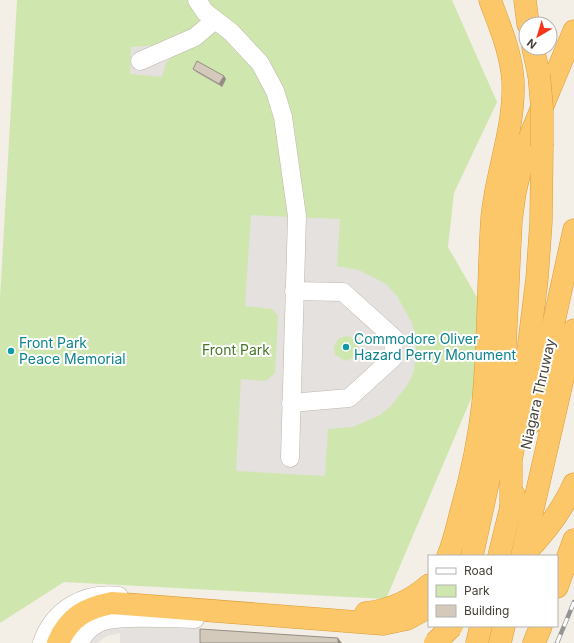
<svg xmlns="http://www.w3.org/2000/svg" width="574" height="643" font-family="Inter,sans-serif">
	<rect width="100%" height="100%" fill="#f3efe6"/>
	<polygon fill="#cfe7af" points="17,0 452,0 497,102 454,193 448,247 478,299 473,394 386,599 64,582 0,623 0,299"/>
	<g fill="#e4e1de" fill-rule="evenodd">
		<polygon points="160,45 173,56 166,63 162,77 130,74 131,47"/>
		<path d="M251,215l89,4 -3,47 22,4 27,14 11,12 15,27 4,14v16l-2,18 -6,13 -17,22 -11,9 -27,12 -25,2 -3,47 -89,-5 5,-92 25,2 9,-8 3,-57 -6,-7 -27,-3zM346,336l8,2 5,10 -2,8 -11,5 -11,-6 -1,-8 4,-8z"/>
		<polygon points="126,624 200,628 199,643 120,643 120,633 107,636 97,643 87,643 99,632"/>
	</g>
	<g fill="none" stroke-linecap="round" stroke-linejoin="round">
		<g stroke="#beb6a9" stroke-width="19">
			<g id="minor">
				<polyline points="197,0 205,12 231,32 260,63 275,91 283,117 297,216 290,458"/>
				<polyline points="140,61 195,37 215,20"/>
				<polyline points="291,403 349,398 393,358 394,338 343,292 294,291"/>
				<path d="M42,643c11,-33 43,-52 77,-47"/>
				<path d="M79,643c5,-9 12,-17 22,-21 18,-8 72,-3 94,-3"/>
			</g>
		</g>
		<g stroke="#db9b37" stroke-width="23">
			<g id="highway">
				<polyline points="525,0 528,24"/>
				<polyline points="533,48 539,75"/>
				<polyline points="532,422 574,230"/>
				<polyline points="511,510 511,461 525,375 537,279 541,222 542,146"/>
				<path d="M523,555c21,-21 39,-44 51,-71"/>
				<path d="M448,556c6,-14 9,-29 13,-44 10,-35 18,-72 22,-109 6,-62 5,-123 9,-185 4,-46 23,-89 21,-137 -2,-29 -13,-54 -23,-81"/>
				<polyline points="472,556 491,469 503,387 511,221 515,192 524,154 533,129 574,31"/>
				<polyline points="499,556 514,495"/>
				<polyline points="522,556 574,330"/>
				<polyline points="557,587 574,540"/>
				<path d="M366,613c25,-3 45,-12 63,-28"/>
				<path d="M58,643c11,-26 28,-35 54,-40l271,21 24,-5 22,-12"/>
				<polyline points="477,643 481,626"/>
				<polyline points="500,643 504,626"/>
				<polyline points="534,643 541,626"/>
			</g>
		</g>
		<use href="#minor" stroke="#fff" stroke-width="18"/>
		<use href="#highway" stroke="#fcc768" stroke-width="22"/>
		<g stroke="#959595" stroke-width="4.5">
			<polyline id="rail" points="557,643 574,602"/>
		</g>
		<use href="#rail" stroke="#fff" stroke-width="3" stroke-dasharray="9" stroke-linecap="butt"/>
		<g stroke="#db9b37" stroke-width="23" stroke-linecap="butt">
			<g id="highway-bridge">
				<polyline points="539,75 542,108 542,146"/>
				<polyline points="435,643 452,626"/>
			</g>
		</g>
		<use href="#highway-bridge" stroke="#fcc768" stroke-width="22"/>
	</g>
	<polygon fill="#b6aea1" points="193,69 224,76 226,79 222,87 196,72"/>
	<g fill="#948d83">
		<polygon points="224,76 226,79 222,87 219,84"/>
		<polygon points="338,638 342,643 338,643"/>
	</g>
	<g fill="#d4cabb" stroke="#948d83">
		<polygon points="197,61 224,76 219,84 193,69"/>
		<polygon points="200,629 338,638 338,643 200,643"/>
	</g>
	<g fill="#0f9aa8" stroke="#fff" stroke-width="1.5">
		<circle cx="346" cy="347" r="4"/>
		<circle cx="11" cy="351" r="4"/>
	</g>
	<g text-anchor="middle" stroke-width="4" stroke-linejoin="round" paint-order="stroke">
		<g font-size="14" fill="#0d838f" stroke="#fff" text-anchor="start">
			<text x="354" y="344">Commodore Oliver<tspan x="354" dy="16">Hazard Perry Monument</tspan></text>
			<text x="19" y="348">Front Park<tspan x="19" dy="16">Peace Memorial</tspan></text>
		</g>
		<g font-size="14" fill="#487629" stroke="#fff">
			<text x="236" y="355">Front Park</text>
		</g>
		<g font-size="14" fill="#453f35" stroke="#fff">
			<text transform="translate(538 394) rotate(-77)" y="5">Niagara Thruway</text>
		</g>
	</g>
	<rect x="428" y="555" width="130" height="72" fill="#ffffff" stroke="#b5b2ae"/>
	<rect x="436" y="568" width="20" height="6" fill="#ffffff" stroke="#b5b2ae"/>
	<text x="464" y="575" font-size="12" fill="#453f35">Road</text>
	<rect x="436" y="585" width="20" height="12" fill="#cfe7af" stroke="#b5b2ae"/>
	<text x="464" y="595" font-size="12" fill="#453f35">Park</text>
	<rect x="436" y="605" width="20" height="12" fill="#d4cabb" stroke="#b5b2ae"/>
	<text x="464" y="615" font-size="12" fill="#453f35">Building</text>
	<g transform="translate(538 36) rotate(218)"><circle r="19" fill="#ffffff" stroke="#b5b2ae"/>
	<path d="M0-3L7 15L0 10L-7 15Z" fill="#f73518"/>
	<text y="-6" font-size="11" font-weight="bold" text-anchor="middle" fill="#453f35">N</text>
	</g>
</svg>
